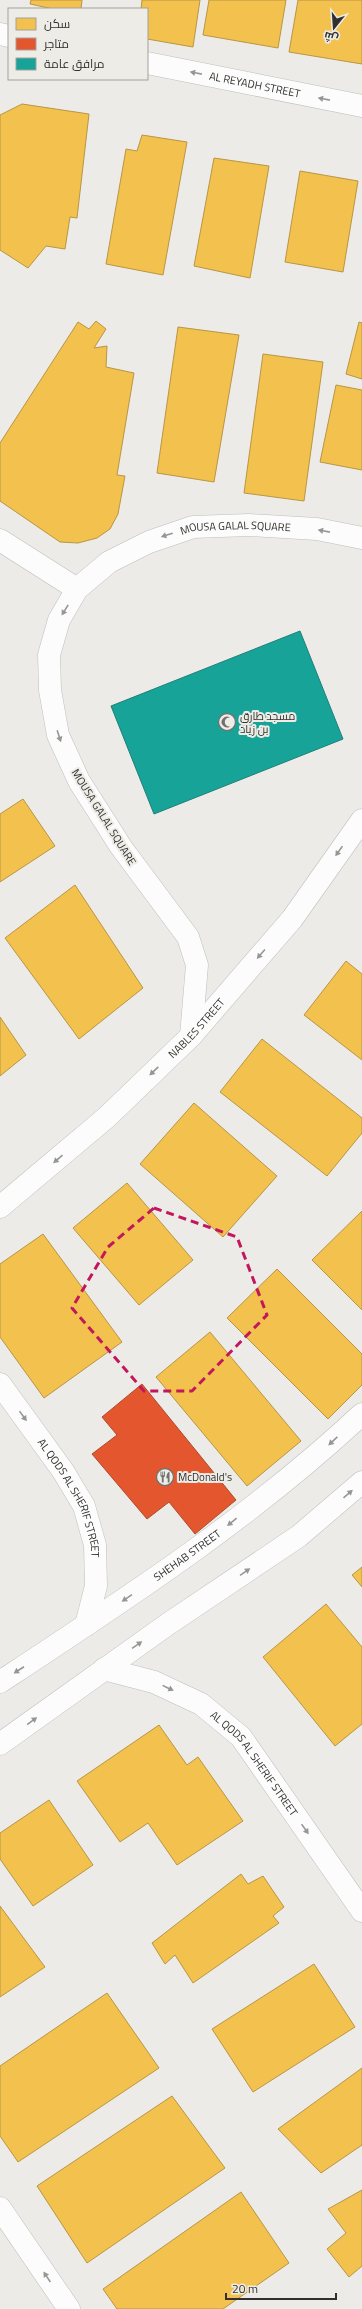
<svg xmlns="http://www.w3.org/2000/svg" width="362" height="2309" font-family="'Titillium Web',Cairo,sans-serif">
	<rect width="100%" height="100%" fill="#ecebe8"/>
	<g fill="#f2c14e" stroke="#b89644">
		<polygon points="31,0 82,0 81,9 53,9 30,4"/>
		<polygon points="142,0 200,0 193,47 147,39 147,9 141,9"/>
		<polygon points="209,0 286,0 278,48 203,35"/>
		<polygon points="298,0 362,0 362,64 289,52"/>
		<polygon points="22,104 89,114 77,218 70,217 65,249 46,246 28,268 0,250 0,115"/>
		<polygon points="142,135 187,142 163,275 106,264 126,149 137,151"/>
		<polygon points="214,158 269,166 250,278 194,266"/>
		<polygon points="300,171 358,181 343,272 285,262"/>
		<polygon points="96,321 106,329 94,348 107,346 106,367 134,373 117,475 125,476 118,514 110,529 97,538 78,543 60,542 0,501 0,443 78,322 89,329"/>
		<polygon points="359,322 362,323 362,379 346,374"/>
		<polygon points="178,327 239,335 214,482 157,473"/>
		<polygon points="263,354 323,362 304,501 244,493"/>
		<polygon points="336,385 362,390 362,470 320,462"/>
		<polygon points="23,799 55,846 0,882 0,814"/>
		<polygon points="75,885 143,988 79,1039 5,938"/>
		<polygon points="346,961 362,974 362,1060 304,1015"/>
		<polygon points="0,1017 26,1055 0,1076"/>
		<polygon points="262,1039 362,1118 362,1133 327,1176 220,1092"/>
		<polygon points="194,1103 277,1176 223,1237 140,1164"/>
		<polygon points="127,1183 193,1260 139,1305 73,1228"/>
		<polygon points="362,1211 362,1310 312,1260"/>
		<polygon points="43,1234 122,1342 44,1398 0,1337 0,1264"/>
		<polygon points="277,1269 362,1354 362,1385 328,1419 227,1318"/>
		<polygon points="210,1332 301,1441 247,1486 156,1377"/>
		<polygon points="362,1567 362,1587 352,1575"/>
		<polygon points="326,1604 362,1647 362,1724 335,1746 263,1657"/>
		<polygon points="159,1725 187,1765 198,1757 243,1821 177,1865 148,1823 120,1842 77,1781"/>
		<polygon points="49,1800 93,1865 33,1906 0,1859 0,1833"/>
		<polygon points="241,1874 248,1884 263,1876 284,1907 273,1916 279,1923 193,1983 175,1955 165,1964 152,1943"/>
		<polygon points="0,1906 45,1967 0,1997"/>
		<polygon points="314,1964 355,2027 253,2092 212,2029"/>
		<polygon points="107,1993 159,2068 18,2162 0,2136 0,2066"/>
		<polygon points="362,2068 362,2145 321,2173 278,2129"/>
		<polygon points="172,2096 225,2168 87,2263 37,2186"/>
		<polygon points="362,2190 362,2266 349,2277 327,2249 346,2233 328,2209"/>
		<polygon points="241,2192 289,2263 223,2309 117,2309 103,2289"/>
	</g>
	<polygon fill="#e4572e" stroke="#ae4b2e" points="142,1384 236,1500 195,1534 169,1502 147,1519 92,1454 117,1435 102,1417"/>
	<polygon fill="#17a398" stroke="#1f8078" points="300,631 343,739 154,814 111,706"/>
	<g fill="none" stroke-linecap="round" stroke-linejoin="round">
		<g stroke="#bfbebc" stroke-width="23">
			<g id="minor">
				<polyline points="0,34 9,36"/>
				<path id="s1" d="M147,63l215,43"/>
				<polyline points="0,540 77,589"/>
				<path id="s2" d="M191,1036l6,-71 -9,-28 -67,-90 -42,-66 -21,-46 -8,-45 -1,-35 10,-35 18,-31 32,-27 40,-20 44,-15 56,-2 68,4 45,9"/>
				<path id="s3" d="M0,1207l107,-90 84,-81 101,-117 70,-99"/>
				<path id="s4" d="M0,1384l63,87 21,35 11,39 1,41 -10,39"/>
				<path id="s5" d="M104,1669l50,13 47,22 40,33 121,174"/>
			</g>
		</g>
		<g stroke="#bfbebc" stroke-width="23">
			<g id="tertiary">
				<path id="s6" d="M0,1682c126,-83 252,-165 362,-268"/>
				<polyline points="0,1744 168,1624 299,1536 362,1482"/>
				<polyline points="0,2208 69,2309"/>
			</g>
		</g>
		<use href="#minor" stroke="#fcfcfc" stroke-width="22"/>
		<use href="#tertiary" stroke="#fcfcfc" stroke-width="22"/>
	</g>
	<defs><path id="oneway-solid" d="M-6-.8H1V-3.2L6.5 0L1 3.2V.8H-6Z"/></defs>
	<g fill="#969695">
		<use href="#oneway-solid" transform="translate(196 73) rotate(-169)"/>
		<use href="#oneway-solid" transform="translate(324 99) rotate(-169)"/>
		<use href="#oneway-solid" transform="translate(324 531) rotate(-169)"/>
		<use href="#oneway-solid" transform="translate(167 535) rotate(162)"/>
		<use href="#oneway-solid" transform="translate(65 610) rotate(122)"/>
		<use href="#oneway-solid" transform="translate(59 736) rotate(72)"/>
		<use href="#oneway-solid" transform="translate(339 851) rotate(125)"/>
		<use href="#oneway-solid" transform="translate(261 954) rotate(131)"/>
		<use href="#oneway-solid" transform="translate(154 1071) rotate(136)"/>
		<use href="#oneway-solid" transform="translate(58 1159) rotate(139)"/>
		<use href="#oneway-solid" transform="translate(23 1416) rotate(54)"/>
		<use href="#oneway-solid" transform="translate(333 1441) rotate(137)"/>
		<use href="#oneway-solid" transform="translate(348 1494) rotate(-41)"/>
		<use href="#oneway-solid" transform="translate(232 1522) rotate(141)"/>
		<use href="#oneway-solid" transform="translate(245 1572) rotate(-34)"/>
		<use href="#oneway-solid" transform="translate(127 1598) rotate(146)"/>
		<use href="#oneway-solid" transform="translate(137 1645) rotate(-35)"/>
		<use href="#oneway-solid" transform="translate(19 1670) rotate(147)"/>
		<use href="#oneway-solid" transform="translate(168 1688) rotate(26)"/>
		<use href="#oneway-solid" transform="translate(32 1721) rotate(-36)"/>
		<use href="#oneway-solid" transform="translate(305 1829) rotate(55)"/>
		<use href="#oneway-solid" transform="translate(47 2277) rotate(-124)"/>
	</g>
	<path fill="none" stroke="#c2185b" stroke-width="3" stroke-dasharray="8 5" stroke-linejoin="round" d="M154,1208l83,29 30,78 -75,76h-48l-72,-83 36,-61z"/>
	<defs>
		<g id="mosque-ring" transform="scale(0.9)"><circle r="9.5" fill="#eeece6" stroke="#72716f" stroke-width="1.5"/><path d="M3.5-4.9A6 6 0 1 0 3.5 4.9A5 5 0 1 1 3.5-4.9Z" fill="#72716f"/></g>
		<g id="restaurant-ring" transform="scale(0.9)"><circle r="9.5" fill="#eeece6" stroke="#72716f" stroke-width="1.5"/><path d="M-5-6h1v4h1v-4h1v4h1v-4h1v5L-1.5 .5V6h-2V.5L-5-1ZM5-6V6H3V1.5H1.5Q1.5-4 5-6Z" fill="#72716f"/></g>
	</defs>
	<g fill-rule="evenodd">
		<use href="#mosque-ring" x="227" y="722"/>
		<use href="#restaurant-ring" x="165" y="1477"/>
	</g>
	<g text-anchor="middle" stroke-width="4" stroke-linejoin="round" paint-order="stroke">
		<g font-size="11" fill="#31302e" stroke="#eeece6">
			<text dy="4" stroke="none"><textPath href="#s1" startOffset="110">AL REYADH STREET</textPath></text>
			<text dy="4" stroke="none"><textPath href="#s2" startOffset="670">MOUSA GALAL SQUARE</textPath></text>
			<text transform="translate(104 817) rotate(58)" y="4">MOUSA GALAL SQUARE</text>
			<text dy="4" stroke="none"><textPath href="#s3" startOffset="266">NABLES STREET</textPath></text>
			<text dy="4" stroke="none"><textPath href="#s4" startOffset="135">AL QODS AL SHERIF STREET</textPath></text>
			<text dy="4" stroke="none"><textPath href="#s6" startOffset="226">SHEHAB STREET</textPath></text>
			<text dy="4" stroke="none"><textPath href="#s5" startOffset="184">AL QODS AL SHERIF STREET</textPath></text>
		</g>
		<g font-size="11" fill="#31302e" stroke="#eeece6" text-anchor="start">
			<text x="240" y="720">مسجد طارق<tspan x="240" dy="13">بن زياد</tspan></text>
			<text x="178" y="1481">McDonald's</text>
		</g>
	</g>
	<rect x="8" y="8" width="140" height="72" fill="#eeece6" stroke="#a2a19c"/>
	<rect x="16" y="18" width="20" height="12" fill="#f2c14e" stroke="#a2a19c"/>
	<text x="44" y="28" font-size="12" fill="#31302e">سكن</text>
	<rect x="16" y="38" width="20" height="12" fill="#e4572e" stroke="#a2a19c"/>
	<text x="44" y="48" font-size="12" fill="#31302e">متاجر</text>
	<rect x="16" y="58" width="20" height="12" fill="#17a398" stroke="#a2a19c"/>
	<text x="44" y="68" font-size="12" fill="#31302e">مرافق عامة</text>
	<g transform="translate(334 28) rotate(197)" stroke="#eeece6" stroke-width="3" paint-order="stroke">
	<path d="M0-3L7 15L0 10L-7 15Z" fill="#31302e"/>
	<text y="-6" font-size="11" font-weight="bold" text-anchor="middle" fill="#31302e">ش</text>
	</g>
	<path d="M226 2293v6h110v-6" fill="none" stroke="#31302e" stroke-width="2"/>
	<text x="232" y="2293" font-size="12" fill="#31302e" stroke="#eeece6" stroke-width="3" paint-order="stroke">20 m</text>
</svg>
